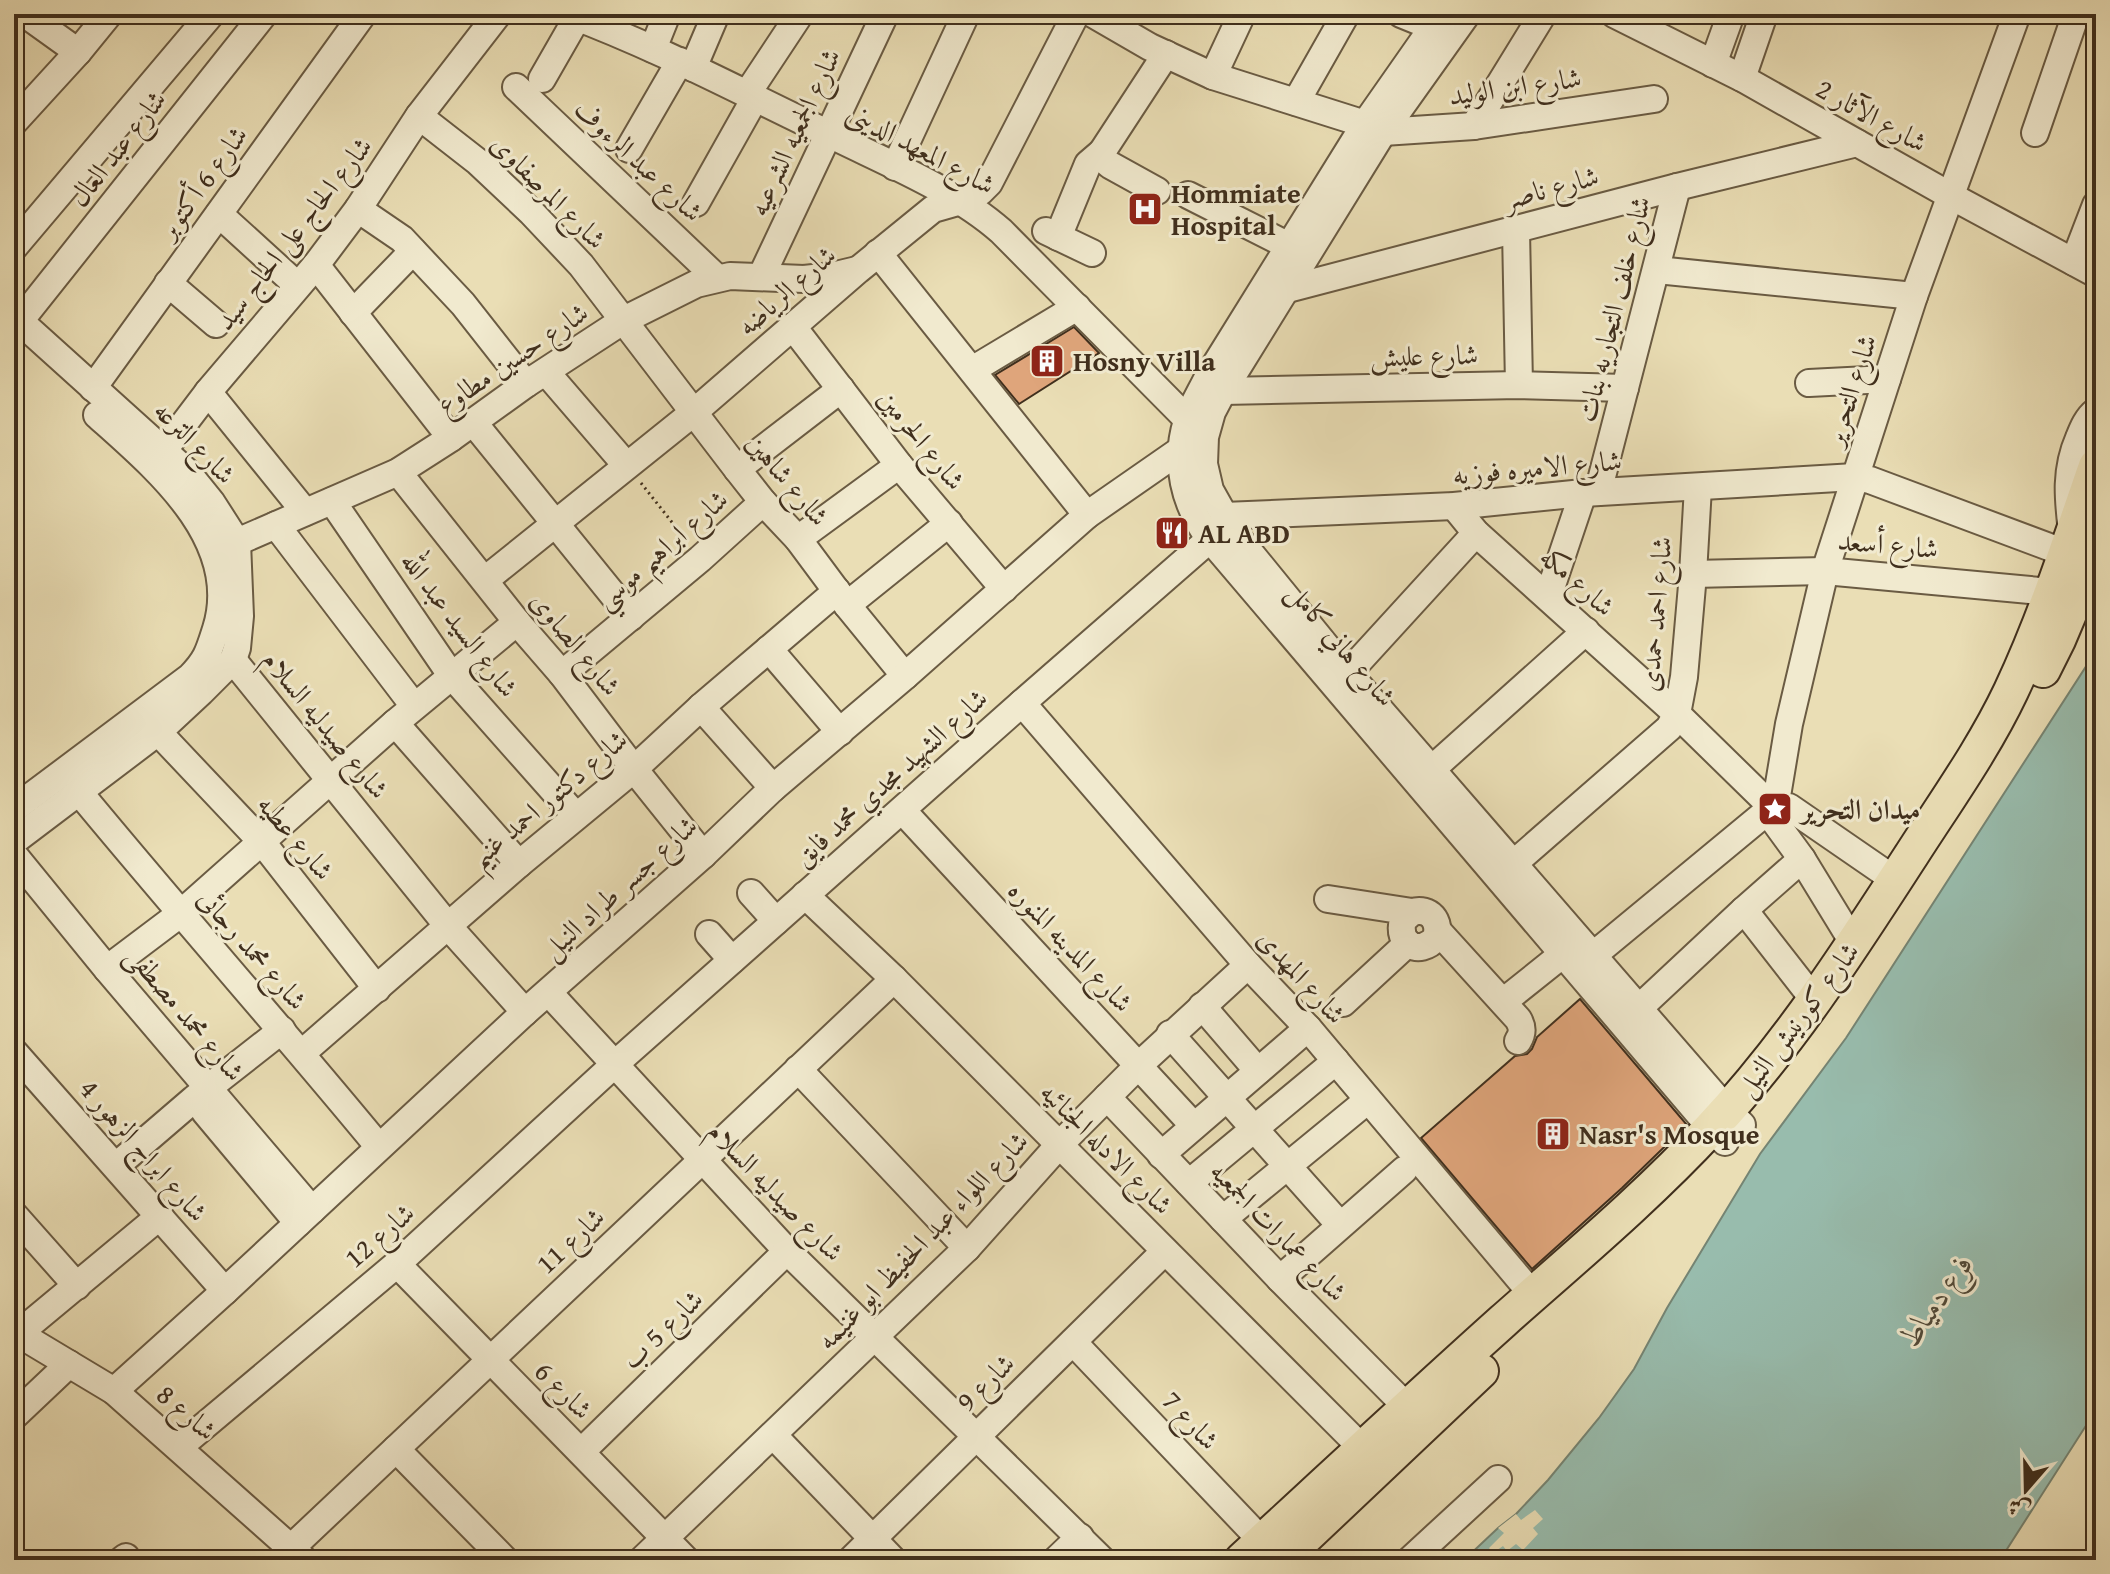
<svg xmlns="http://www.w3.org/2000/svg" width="2110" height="1574" font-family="'Gentium Book Plus',Amiri,serif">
	<rect width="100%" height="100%" fill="#eadeb5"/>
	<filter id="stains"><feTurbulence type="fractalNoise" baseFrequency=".0025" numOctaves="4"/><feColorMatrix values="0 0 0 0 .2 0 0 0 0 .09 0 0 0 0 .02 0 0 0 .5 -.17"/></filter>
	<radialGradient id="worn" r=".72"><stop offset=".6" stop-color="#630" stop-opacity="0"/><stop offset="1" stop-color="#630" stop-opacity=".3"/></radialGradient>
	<polygon fill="#98bcad" stroke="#758473" stroke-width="2" points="2096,651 2096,1410 2000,1560 1464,1560 1498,1528 1516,1514 1548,1480 1599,1418 1634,1369 1667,1308 1760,1154 1846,1038"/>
	<polygon fill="#eadeb5" points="1535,1510 1543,1519 1533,1528 1538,1534 1523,1550 1516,1544 1507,1551 1503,1546 1493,1553 1489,1548 1504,1533 1498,1528 1516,1514 1521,1520"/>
	<g fill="#dfa57b" stroke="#402f1d" stroke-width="2">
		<polygon points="1074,327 1099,353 1019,404 995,375"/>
		<polygon points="1580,999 1687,1125 1622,1188 1532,1269 1421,1138 1515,1056 1527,1054 1532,1049 1537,1037"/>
	</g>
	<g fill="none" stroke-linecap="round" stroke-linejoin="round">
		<g stroke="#6a5b43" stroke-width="30">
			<g id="minor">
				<polyline points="25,14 78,52"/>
				<path d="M568,14c89,33 173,78 259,119 56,28 128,57 174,98l196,198"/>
				<polyline points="1093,14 1150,47 1213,76 1365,124"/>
				<polyline points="1401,14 1433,27"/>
				<path d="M1442,14l-77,110 -156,251c-7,15 -17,30 -22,46 -13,41 -3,84 23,118l501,589 14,14"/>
				<polyline points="1467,14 1383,132 1223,391 1212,412 1205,437 1204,464 1210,490 1234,533 1348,673 1727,1110 1742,1125"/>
				<polyline points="1614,14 1742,78 1951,196 2096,274"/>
				<polyline points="653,49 667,14"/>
				<polyline points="1713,64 1731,14"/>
				<polyline points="693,68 716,14"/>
				<polyline points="1213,76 1242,14"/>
				<polyline points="1742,78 1764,14"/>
				<polyline points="542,79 577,18"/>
				<polyline points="516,87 717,278"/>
				<polyline points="747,94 800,14"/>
				<polyline points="1296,102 1346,14"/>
				<polyline points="419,116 478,162 531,212 581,265 737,469 763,502 798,539 847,605 905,676"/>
				<polyline points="14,122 78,52 109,14"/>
				<polyline points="1474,126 1543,14"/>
				<polyline points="1383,132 1474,126 1654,99"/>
				<polyline points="2035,133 2076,14"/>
				<polyline points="629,149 680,61"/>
				<polyline points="895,167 966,14"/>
				<polyline points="1157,191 1110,165 1104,160 1102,152 1166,54"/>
				<polyline points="1188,195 1289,246"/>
				<polyline points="696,203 755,98"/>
				<polyline points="358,209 402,239 463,304 526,384"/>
				<polyline points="219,214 297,285"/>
				<polyline points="1516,230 1519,385"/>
				<polyline points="1046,231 1092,253"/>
				<polyline points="1058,237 1088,164 1102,152"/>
				<polyline points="14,247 211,14"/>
				<polyline points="878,253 1087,515"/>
				<polyline points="2074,262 2096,205"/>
				<polyline points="316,265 451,438"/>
				<polyline points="1657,270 1914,296"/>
				<polyline points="761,277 885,14"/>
				<polyline points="168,283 216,324"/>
				<polyline points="1275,291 1284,290 1677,187 1857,143"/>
				<polyline points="353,313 413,251"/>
				<polyline points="14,316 187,472 212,503 237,542 240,616 237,648 233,660 201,692 158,732 14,841"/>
				<polyline points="20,321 264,14"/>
				<polyline points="793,327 899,465 1004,589"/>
				<polyline points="972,370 1077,307"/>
				<polyline points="546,372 626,465"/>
				<polyline points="1809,383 1887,379"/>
				<polyline points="93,388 363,14"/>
				<polyline points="1223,391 1519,385 1625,388"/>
				<polyline points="208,392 305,512"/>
				<polyline points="473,422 631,617"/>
				<polyline points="164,450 208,392 316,265 358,209 419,116 498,14"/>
				<polyline points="737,469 841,389"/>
				<polyline points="398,472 517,622 562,674 634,769 703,855"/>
				<polyline points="1598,492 1677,187"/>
				<polyline points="332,501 451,675 576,816"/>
				<polyline points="1454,506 1476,533 1677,714 1766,801"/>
				<polyline points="1224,516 1454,506 1583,493 1855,477 1870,480 2084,560"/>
				<polyline points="276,525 414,706"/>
				<path d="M2072,532c-4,-34 -7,-62 7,-94 4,-10 8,-20 17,-27"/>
				<polyline points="798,539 899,465"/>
				<polyline points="213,547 237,542 398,472 451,438 526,384 624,320 696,284 730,276 804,279 832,276 857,270"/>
				<polyline points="1693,574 1825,571 2051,592 2069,596"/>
				<polyline points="485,580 693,413 858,270 933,209 968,199 980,192 989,183 1076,14"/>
				<polyline points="1548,597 1583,493"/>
				<polyline points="847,605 949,523"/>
				<polyline points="769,649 840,732"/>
				<polyline points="233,660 448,926 525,1012"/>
				<polyline points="1348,673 1476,533"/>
				<polyline points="562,674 700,559 763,502"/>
				<polyline points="1022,703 1248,965 1308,1028 1533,1295"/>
				<polyline points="701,707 773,788"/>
				<polyline points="395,723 519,864"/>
				<polyline points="158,732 262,842 377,989"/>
				<polyline points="1432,769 1586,631"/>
				<path d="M79,792c99,120 202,236 300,355"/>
				<polyline points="1777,796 1789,724 1825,571 1914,296 2017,14"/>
				<polyline points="1789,807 1895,880"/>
				<path d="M14,809l176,-132c17,-17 19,-26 26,-48 28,-89 -61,-162 -119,-214"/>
				<polyline points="902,810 1194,1126"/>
				<polyline points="1775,822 1802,859 1854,944"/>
				<polyline points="14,855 107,969 312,1210"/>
				<polyline points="1512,865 1669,728 1677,714 1684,677 1693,574 1698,487"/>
				<polyline points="751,893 776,921"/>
				<polyline points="805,895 894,979 1362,1448"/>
				<path d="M1328,899l84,13c18,-5 29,9 24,26 -17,19 -40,6 -33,-18l9,-8"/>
				<polyline points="1744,910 1815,1001"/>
				<path d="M1438,931l80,88c5,8 5,14 0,22"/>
				<polyline points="709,934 732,960"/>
				<polyline points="1579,967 1764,814"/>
				<polyline points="107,969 180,914 395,723 517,622"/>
				<polyline points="549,993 787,1251 1102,1560"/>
				<polyline points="1503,1002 1563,954"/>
				<polyline points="1343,1003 1408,943"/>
				<polyline points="1202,1006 1258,1071"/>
				<polyline points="1638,1009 1744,910 1802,859"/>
				<polyline points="1170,1034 1340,1225"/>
				<polyline points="14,1052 225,1291"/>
				<polyline points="302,1053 519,864 634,769 701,707 837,591"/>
				<polyline points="798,1069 967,1248"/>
				<polyline points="1107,1097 1280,1279 1407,1407"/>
				<polyline points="205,1112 298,1223"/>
				<polyline points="1161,1155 1308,1028"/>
				<polyline points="116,1166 194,1099 282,1030"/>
				<polyline points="1189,1183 1336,1061"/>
				<polyline points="14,1215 77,1286"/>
				<polyline points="1223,1219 1368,1100"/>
				<polyline points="397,1264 686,1560"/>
				<polyline points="1280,1279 1404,1170"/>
				<polyline points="14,1331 114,1391 302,1558"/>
				<polyline points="18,1334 160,1216"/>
				<polyline points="1073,1342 1262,1541"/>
				<polyline points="114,1391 225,1291 525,1012 703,855 773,788 905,676 1087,515 1182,449"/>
				<polyline points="14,1416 69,1364"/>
				<polyline points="773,1435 893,1560"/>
				<polyline points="179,1447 397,1264 615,1064 1022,703 1210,539"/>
				<polyline points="396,1449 505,1560"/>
				<polyline points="581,1452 787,1251"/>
				<polyline points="291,1548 894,979"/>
				<polyline points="122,1560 126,1557"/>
				<polyline points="642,1560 967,1248 1059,1145 1138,1066 1248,965"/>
				<polyline points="851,1560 1165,1251"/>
				<polyline points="1056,1560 1080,1537"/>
				<polyline points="1410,1560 1498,1479"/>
			</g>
		</g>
		<g stroke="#402f1d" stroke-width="38">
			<g id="major">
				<polyline points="2043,670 2058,640 2096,550"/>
				<path d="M1242,1560c87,-80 173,-160 261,-239 71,-63 144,-124 208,-193 78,-83 139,-178 201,-274 34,-53 72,-106 99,-163 34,-72 59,-150 85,-225"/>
				<polyline points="1281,1560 1481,1371"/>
			</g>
		</g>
		<polyline stroke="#402f1d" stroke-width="3" stroke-dasharray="2 4" stroke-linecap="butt" points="641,483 686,540"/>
		<use href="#minor" stroke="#f1eacf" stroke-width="26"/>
		<use href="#major" stroke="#eadeb5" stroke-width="34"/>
	</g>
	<defs>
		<g id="hospital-square" transform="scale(1.8)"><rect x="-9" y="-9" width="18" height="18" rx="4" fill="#8f2418" stroke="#f1eacf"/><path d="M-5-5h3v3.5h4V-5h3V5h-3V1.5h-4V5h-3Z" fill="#fff"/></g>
		<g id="building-square" transform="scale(1.8)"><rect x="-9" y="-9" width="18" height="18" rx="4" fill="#8f2418" stroke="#f1eacf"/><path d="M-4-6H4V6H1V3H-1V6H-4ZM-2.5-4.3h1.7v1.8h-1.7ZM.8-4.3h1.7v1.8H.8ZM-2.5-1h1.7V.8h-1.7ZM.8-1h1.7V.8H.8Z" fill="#fff"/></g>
		<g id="restaurant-square" transform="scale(1.8)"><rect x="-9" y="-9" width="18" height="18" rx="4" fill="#8f2418" stroke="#f1eacf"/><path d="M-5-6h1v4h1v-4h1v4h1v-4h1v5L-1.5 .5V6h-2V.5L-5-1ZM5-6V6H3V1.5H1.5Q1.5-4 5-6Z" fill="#fff"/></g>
		<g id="sight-square" transform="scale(1.8)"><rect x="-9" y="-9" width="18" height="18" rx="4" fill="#8f2418" stroke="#f1eacf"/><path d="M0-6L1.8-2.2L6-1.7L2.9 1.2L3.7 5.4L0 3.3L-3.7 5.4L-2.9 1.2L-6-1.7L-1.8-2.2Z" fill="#fff"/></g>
	</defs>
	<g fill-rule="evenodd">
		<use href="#hospital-square" x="1145" y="209"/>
		<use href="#building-square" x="1047" y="361"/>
		<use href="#restaurant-square" x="1172" y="533"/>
		<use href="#sight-square" x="1775" y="809"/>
		<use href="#building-square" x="1553" y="1134"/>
	</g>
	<g text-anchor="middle" stroke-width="6" stroke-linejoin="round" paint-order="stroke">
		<g font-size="28" fill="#402f1d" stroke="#f1eacf">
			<text transform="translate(1515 86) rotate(-8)" y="10">شارع ابن الوليد</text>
			<text transform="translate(1872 115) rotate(29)" y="10">شارع الآثار 2</text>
			<text transform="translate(794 132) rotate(-65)" y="10">شارع الجمعيه الشرعيه</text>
			<text transform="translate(117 148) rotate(-52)" y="10">شارع عبد العال</text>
			<text transform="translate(921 148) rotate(28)" y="10">شارع المعهد الدينى</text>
			<text transform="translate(639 160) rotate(43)" y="10">شارع عبد الرءوف</text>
			<text transform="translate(202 182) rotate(-54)" y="10">شارع 6 أكتوبر</text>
			<text transform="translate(1551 187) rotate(-15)" y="10">شارع ناصر</text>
			<text transform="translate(549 191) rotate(45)" y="10">شارع المرصفاوى</text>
			<text transform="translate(293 233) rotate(-52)" y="10">شارع الحاج على الحاج سيد</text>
			<text transform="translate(786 290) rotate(-41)" y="10">شارع الرياضه</text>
			<text transform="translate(1613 309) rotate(-76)" y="10">شارع خلف التجاريه بنات</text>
			<text transform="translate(1424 355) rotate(-1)" y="10">شارع عليش</text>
			<text transform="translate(512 358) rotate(-34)" y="10">شارع حسين مطاوع</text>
			<text transform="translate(1850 390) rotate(-72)" y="10">شارع التحرير</text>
			<text transform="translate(922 439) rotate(51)" y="10">شارع الحرمين</text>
			<text transform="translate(195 442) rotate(46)" y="10">شارع الترعه</text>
			<text transform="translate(1537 467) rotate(-5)" y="10">شارع الاميره فوزيه</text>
			<text transform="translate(788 479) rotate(50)" y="10">شارع شاهين</text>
			<text transform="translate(1888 544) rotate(5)" y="10">شارع أسعد</text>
			<text transform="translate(661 549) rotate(-41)" y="10">شارع ابراهيم موسي</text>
			<text transform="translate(1578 581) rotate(42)" y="10">شارع مكه</text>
			<text transform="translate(1655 614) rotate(-85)" y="10">شارع احمد حمدى</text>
			<text transform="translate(460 624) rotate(53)" y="10">شارع السيد عبد الله</text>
			<text transform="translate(576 643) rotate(51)" y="10">شارع الصاوى</text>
			<text transform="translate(1342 644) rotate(50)" y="10">شارع هاني كامل</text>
			<text transform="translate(326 724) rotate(51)" y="10">شارع صيدليه السلام</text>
			<text transform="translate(890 777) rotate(-42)" y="10">شارع الشهيد مجدي محمد فايق</text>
			<text transform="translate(548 798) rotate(-40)" y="10">شارع دكتور احمد غنيم</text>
			<text transform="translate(296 837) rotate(50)" y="10">شارع عطيه</text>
			<text transform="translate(619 887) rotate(-42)" y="10">شارع جسر طراد النيل</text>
			<text transform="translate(1071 946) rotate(47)" y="10">شارع المدينه المنوره</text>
			<text transform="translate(253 949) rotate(49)" y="10">شارع محمد رجائى</text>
			<text transform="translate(1302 976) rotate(48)" y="10">شارع المهدى</text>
			<text transform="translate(186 1013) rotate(50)" y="10">شارع محمد مصطفى</text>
			<text transform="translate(1797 1019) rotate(-53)" y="10">شارع كورنيش النيل</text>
			<text transform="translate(1107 1148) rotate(45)" y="10">شارع الادله الجنائيه</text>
			<text transform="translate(144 1150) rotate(49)" y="10">شارع ابراج الزهور 4</text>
			<text transform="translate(776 1191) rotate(46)" y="10">شارع صيدليه السلام</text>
			<text transform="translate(1279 1231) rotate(46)" y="10">شارع عمارات الجمعيه</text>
			<text transform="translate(379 1235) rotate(-41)" y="10">شارع 12</text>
			<text transform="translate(570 1240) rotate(-43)" y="10">شارع 11</text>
			<text transform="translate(922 1240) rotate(-46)" y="10">شارع اللواء عبد الحفيظ ابو غنيمه</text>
			<text transform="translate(662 1329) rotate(-44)" y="10">شارع 5 ب</text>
			<text transform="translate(985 1382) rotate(-44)" y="10">شارع 9</text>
			<text transform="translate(564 1390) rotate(45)" y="10">شارع 6</text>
			<text transform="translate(187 1412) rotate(41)" y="10">شارع 8</text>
			<text transform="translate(1191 1420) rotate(47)" y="10">شارع 7</text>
		</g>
		<g font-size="28" font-weight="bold" fill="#402f1d" stroke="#f1eacf" text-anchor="start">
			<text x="1171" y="203">Hommiate<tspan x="1171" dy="32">Hospital</tspan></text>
			<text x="1073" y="371">Hosny Villa</text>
			<text x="1198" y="543">AL ABD</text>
			<text x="1801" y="819">ميدان التحرير</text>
			<text x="1579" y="1144">Nasr's Mosque</text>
		</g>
		<g font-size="30" font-style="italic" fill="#524b3a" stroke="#f1eacf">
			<text transform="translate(1936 1300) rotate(-55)" y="10">فرع دمياط</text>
		</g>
	</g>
	<rect width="2110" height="1574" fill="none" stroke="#eadeb5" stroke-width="48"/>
	<rect x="16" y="16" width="2078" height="1542" fill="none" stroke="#402f1d" stroke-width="4"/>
	<rect x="24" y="24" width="2062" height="1526" fill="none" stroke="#402f1d" stroke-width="2"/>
	<g transform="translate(2026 1490) rotate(200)" stroke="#f1eacf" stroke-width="6" paint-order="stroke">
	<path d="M0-6L14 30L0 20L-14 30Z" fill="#402f1d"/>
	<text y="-12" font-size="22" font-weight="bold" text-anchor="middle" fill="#402f1d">ش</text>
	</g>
	<rect width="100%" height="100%" filter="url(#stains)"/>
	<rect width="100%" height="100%" fill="url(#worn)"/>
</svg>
